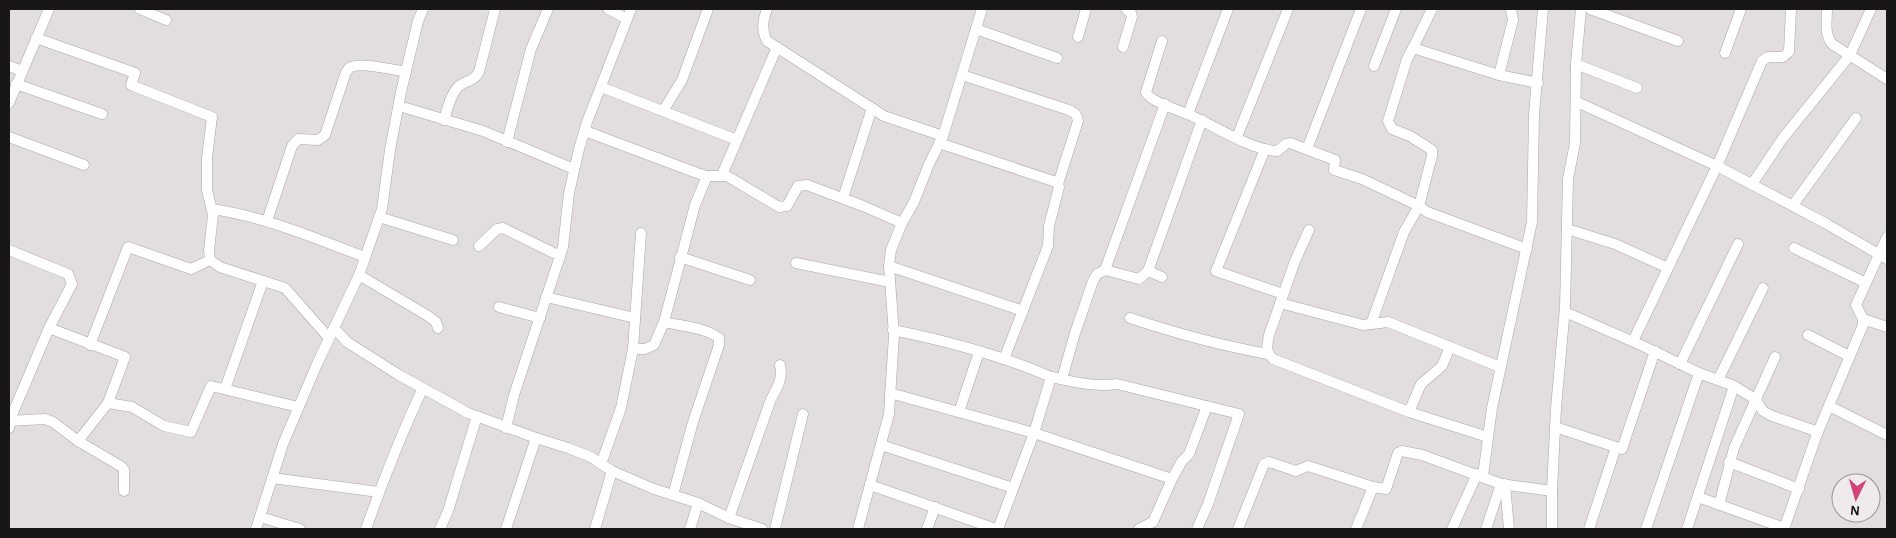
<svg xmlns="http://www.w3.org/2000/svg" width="1896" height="538" font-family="'Alegreya Sans',sans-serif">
	<rect width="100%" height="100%" fill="#e2ddde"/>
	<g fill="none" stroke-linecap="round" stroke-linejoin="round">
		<g stroke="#aba6a8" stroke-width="11">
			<g id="street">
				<polyline points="140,9 166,20"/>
				<polyline points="608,9 627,19"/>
				<path d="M767,9c-4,11 -6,21 0,32l117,75 59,20"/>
				<polyline points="1590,9 1678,41"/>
				<path d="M1827,9c0,12 -3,25 5,35l55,35"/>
				<polyline points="976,29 1057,58"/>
				<polyline points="1078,37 1086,9"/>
				<polyline points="36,38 135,73 131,85 212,117 207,158 207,190 213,215 209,250 210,260 220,267 285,288 329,338"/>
				<path d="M1162,41l-16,51c3,9 34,19 44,23 25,11 61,35 87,36l9,-7 4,-1 45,17 -1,10 28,9 57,27 -15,26 -33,92"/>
				<polyline points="1123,47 1132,17 1131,13 1126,9"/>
				<polyline points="1413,48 1432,9"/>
				<polyline points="1725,53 1741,9"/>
				<polyline points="1576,64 1637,88"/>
				<polyline points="9,66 22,71"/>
				<polyline points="1374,66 1396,9"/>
				<path d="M962,75l104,34c7,3 11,4 12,12l-20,63"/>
				<polyline points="1499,75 1513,20 1511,9"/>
				<polyline points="16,84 102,114"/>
				<polyline points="601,87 737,140"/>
				<polyline points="1577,102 1717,166 1825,223 1887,259"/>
				<polyline points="9,103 49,9"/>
				<polyline points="406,108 483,131 574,169"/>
				<polyline points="663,111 682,80 708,9"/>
				<polyline points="1188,114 1228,9"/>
				<path d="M444,120c3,-10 7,-27 15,-34 9,-7 13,-3 20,-14l16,-63"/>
				<polyline points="585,131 697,173 707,176 727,176 779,207 787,206 798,186 807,185 863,206 902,223"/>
				<polyline points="9,137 84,165"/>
				<polyline points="1237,137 1288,9"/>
				<polyline points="507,142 531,49 548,9"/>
				<polyline points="939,143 1053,181 1058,184 1059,187 1049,226 1048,246 1004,359"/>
				<polyline points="1265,149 1216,271 1283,294"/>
				<polyline points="1307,149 1361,9"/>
				<polyline points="722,175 777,47"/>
				<polyline points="1752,184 1783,138 1850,55 1871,9"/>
				<polyline points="843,198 872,108"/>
				<polyline points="1793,205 1856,118"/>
				<path d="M212,209c54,8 103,29 153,48"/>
				<polyline points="379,217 453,240"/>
				<path d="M267,221l25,-75 6,-7 20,1 7,-5 20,-60c0,-1 3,-6 4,-7 9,-7 45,2 57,4"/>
				<polyline points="1567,229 1615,244 1668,268"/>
				<path d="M1309,230l-14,31 -26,74c-2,10 -4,16 4,24l136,53 79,25"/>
				<polyline points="479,246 497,229 503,228 560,256"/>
				<polyline points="1794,248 1866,283"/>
				<polyline points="1527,249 1427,212 1419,206 1432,156 1432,150 1410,136 1392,129 1388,121 1407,59 1413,48 1499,75 1538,83"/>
				<polyline points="9,250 68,274 72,284 49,328 12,415 9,428"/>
				<polyline points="680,257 750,280"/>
				<polyline points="796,263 890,282"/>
				<polyline points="889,266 1023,311"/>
				<polyline points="1105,270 1165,104"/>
				<polyline points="1148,271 1202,120"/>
				<polyline points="359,275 428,316 436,322 438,328"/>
				<polyline points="546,297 635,318"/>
				<polyline points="1280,303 1363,325 1388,322 1500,367"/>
				<polyline points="499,307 540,318"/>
				<polyline points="1565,312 1643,346 1699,373 1734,386 1755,399 1763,411 1772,416 1813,430 1817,434 1784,529"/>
				<path d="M1130,318c48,16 88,27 138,36"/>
				<polyline points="1863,319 1887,327"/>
				<path d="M664,322c17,4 40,5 55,16v7l-26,77 -20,73"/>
				<polyline points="49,328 125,357 108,403"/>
				<polyline points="334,328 347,342 399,375 468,413 536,438 568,448 591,457 612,471 654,489 698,503 729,518 762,529"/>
				<path d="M893,330c54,11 108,25 158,47l-17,56 -36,96"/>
				<polyline points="1808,335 1849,356"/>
				<polyline points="1633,341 1717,166 1762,61 1768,57 1783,57 1789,52 1791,9"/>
				<polyline points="90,345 128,247 191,269 210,260"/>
				<polyline points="633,349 645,349 654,345 664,322 695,205 707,176"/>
				<polyline points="1680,364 1738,244"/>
				<path d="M1051,377c23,5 42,10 66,7l122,30 -31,90 -11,25"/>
				<polyline points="1062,379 1075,333 1093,281 1097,274 1105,270 1139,279 1148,271 1162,277"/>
				<polyline points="1718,380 1763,288"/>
				<polyline points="225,389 263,281"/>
				<polyline points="890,393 1034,433 1172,479"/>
				<polyline points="1829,406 1887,435"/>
				<polyline points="959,412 979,352"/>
				<polyline points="1409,412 1421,384 1442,366 1450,347"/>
				<polyline points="9,421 45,419 53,422 78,441 122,467 124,470 124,491"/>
				<polyline points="1555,427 1622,449 1655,351"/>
				<polyline points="506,428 514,395 563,247 569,193 579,149 587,122 631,9"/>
				<polyline points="1817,434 1863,325 1863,319 1856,305 1887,237"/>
				<polyline points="78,441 108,403 132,407 164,426 191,432 211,386 298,407"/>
				<polyline points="881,445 1013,488"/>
				<polyline points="1729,462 1799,489"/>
				<polyline points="601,464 621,408 633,349 641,233"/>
				<polyline points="1483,476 1492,408 1532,222 1534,114 1543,9"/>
				<polyline points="272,478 379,492"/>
				<polyline points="1505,484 1509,529"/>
				<polyline points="870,485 996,529"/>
				<polyline points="1698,497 1784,528"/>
				<polyline points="1719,505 1734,448 1775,357"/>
				<polyline points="260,517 300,529"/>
				<path d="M729,518l42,-119c7,-12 12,-21 9,-34"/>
				<polyline points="256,529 283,444 317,364 359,275 382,209 390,150 401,92 418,21 423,9"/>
				<path d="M366,529c17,-48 35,-95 57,-141"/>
				<polyline points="440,529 448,511 477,416"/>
				<polyline points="506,529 536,438"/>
				<polyline points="595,529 612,471"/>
				<polyline points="690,529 698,503"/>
				<polyline points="775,529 803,414"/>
				<polyline points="858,529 889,414 894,335 889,266 891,250 902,223 914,202 929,164 943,136 982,9"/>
				<polyline points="927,529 935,507"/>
				<polyline points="1139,529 1153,522 1172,479 1182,461 1189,454 1207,406"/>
				<polyline points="1238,529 1264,464 1269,462 1296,471 1308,466 1373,487 1386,489 1398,453 1402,451 1422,455 1501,484"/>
				<polyline points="1356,529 1373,487"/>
				<polyline points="1452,529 1477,474"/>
				<polyline points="1486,529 1501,484 1552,491"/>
				<polyline points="1552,529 1552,491 1556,408 1565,307 1568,179 1575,143 1576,64 1581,9"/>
				<polyline points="1589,529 1616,447"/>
				<polyline points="1646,529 1699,373"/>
				<polyline points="1687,529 1734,386"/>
			</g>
		</g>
		<use href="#street" stroke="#fff" stroke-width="10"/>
	</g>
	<rect width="1896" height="538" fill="none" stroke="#181616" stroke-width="20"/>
	<g transform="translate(1856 498) rotate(185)"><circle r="24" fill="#efeaeb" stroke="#999596"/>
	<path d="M0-4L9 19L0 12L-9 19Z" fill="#d14578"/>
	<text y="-8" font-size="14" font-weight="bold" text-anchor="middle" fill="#181616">N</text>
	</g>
</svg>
